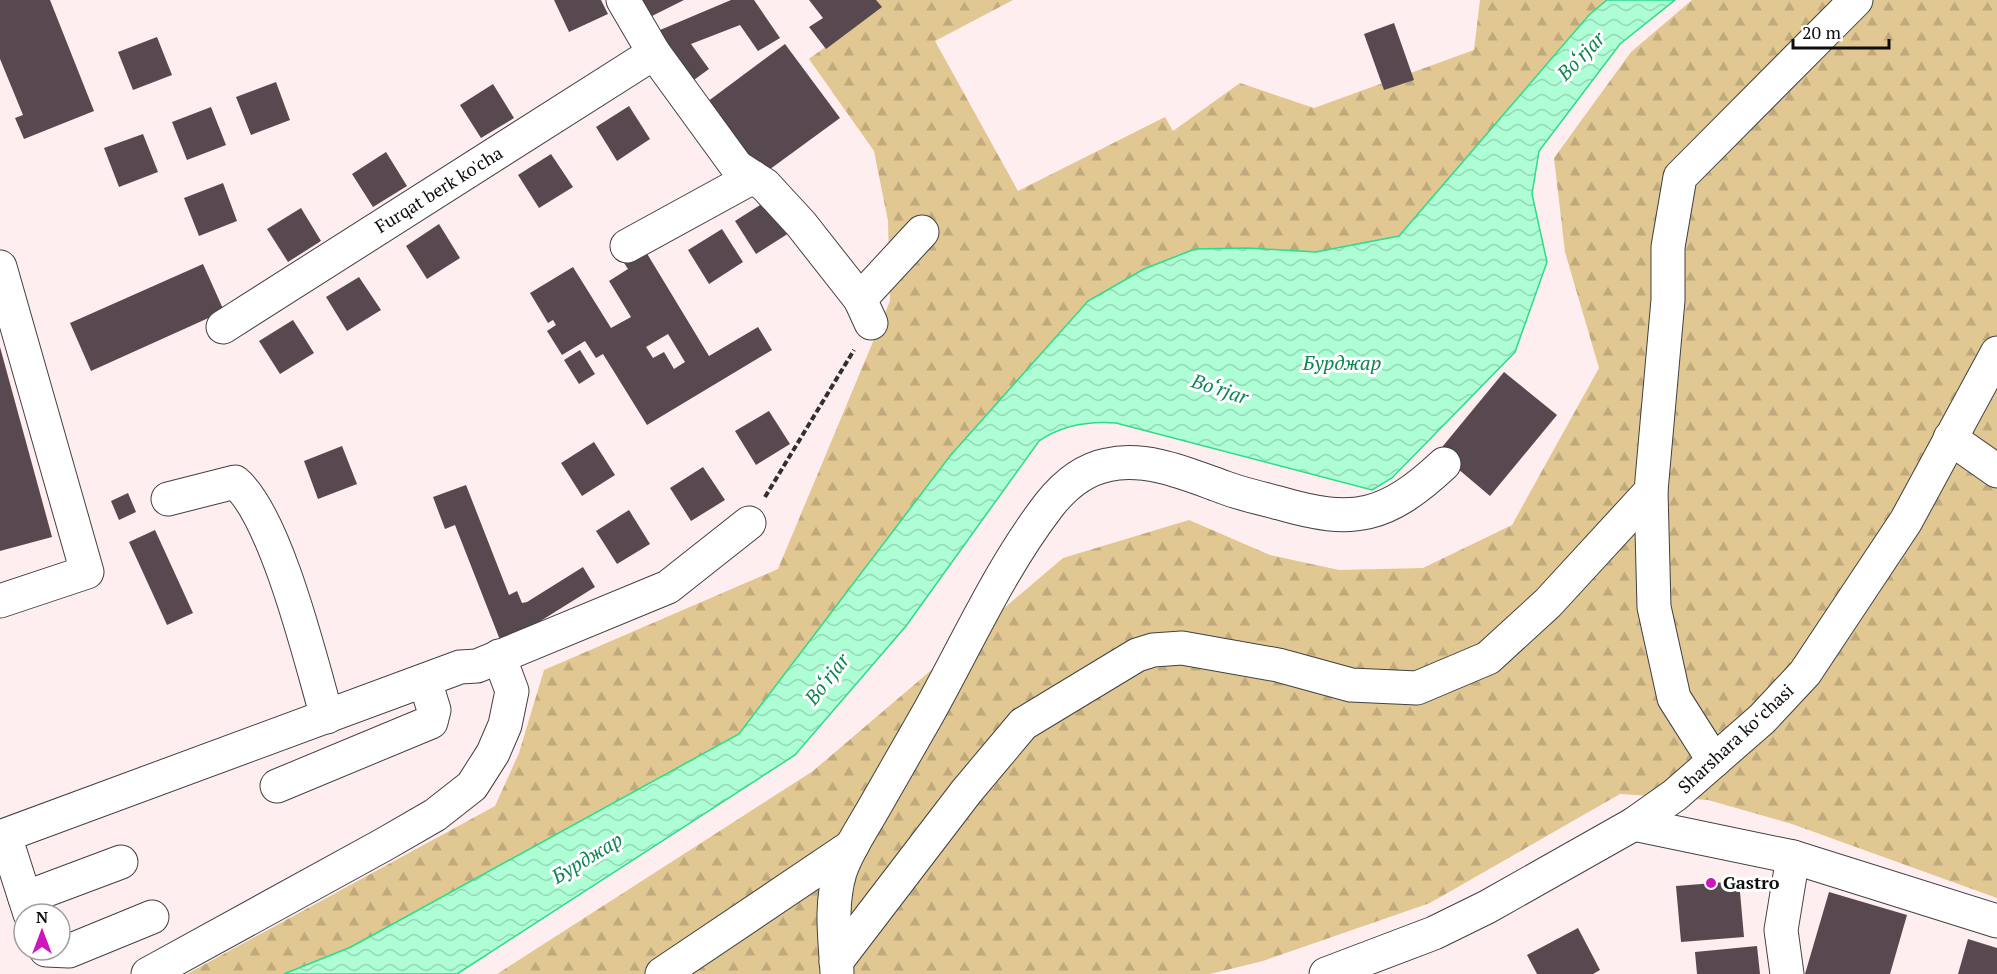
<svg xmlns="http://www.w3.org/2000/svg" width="1997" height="974" font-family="'PT Serif',serif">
	<defs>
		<pattern id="forest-firs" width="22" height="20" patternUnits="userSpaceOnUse" patternTransform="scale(1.5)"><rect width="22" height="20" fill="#e1c791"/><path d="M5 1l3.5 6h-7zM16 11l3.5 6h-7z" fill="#c0aa7c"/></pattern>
		<pattern id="water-waves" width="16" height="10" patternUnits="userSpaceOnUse" patternTransform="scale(1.5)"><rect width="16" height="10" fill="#adfdd5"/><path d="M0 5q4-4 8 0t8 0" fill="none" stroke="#94d8b6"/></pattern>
	</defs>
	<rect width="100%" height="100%" fill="#ffeeef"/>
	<g fill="url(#forest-firs)">
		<polygon points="876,0 1013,0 935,41 1018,191 1165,117 1173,131 1240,83 1314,108 1474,50 1480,0 1607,0 1589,15 1399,236 1316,252 1248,248 950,456 739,734 351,947 284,974 187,974 495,806 519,753 544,670 778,569 890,301 888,221 874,151 809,59 854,26"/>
		<polygon points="1692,0 1997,0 1997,898 1792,824 1708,800 1620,794 1430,903 1263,961 1210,974 497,974 813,771 1063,558 1189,520 1270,555 1339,570 1423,568 1512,525 1599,368 1565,252 1554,158 1631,52"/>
	</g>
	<path fill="url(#water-waves)" stroke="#2cdc89" stroke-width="1.5" d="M1607,0h68l-55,44 -81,107 -7,43 15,68 -32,90 -123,126 -20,12 -256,-67c-27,-2 -54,2 -77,18l-133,185 -111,129 -338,219h-173l67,-27 388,-213 211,-278 138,-155 56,-32 51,-20 53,-1 68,4 83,-16 190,-221z"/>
	<g fill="#584950" fill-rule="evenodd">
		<polygon points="0,0 50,0 94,111 24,139 15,118 23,115 0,59"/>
		<polygon points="554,0 601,0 608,14 569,32"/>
		<polygon points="633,0 684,0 642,21"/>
		<polygon points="731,0 754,0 780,38 758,51 740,25 691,44 709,69 687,85 653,33"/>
		<polygon points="809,0 876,0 882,7 826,49 809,27 823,18"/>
		<polygon points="1394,23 1414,80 1384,90 1364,34"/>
		<polygon points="157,37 172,75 133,90 118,52"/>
		<polygon points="785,44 840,118 762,175 707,102"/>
		<polygon points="276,82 290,120 251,135 236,97"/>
		<polygon points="493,84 514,118 481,138 460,105"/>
		<polygon points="629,106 650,139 617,161 596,127"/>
		<polygon points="211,107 226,145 187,160 172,122"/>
		<polygon points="143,134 158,172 119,187 104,148"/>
		<polygon points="386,152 407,186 373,207 352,174"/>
		<polygon points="551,154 573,187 539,208 518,175"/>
		<polygon points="223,183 237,221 199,236 184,198"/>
		<polygon points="768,200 789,233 756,254 735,221"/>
		<polygon points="301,208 321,241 288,262 267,229"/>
		<polygon points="439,224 460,258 427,279 406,246"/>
		<polygon points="722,229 743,262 709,284 688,250"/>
		<path d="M640,242l69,114 49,-29 14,23 -125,75 -44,-71 -7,4 -11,-17 -23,14 -15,-24 9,-6 -3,-5 -5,3 -18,-30 43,-26 38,61 20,-11 -22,-36 19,-12 -9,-14zM668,334l17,28 -11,7 -10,-17 -11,6 -7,-11z"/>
		<polygon points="203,264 224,311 91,371 70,323"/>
		<polygon points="359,277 381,310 347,331 326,297"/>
		<polygon points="293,320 314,353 280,374 259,341"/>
		<polygon points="0,347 52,537 0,551"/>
		<polygon points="580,350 595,374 579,384 564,360"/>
		<polygon points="1504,372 1557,415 1490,496 1438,452"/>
		<polygon points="769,411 790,444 756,465 735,431"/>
		<polygon points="594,442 615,475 582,496 561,463"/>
		<polygon points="342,446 357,484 318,499 304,461"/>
		<polygon points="703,467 725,500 691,521 670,488"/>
		<polygon points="466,485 509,595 517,591 522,603 527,602 583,567 595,587 502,645 455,525 445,529 433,497"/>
		<polygon points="128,493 136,512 119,520 111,501"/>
		<polygon points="629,510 650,544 617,564 596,531"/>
		<polygon points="155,530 193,613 167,625 129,542"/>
		<polygon points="1739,881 1744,937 1681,942 1676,886"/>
		<polygon points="1829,892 1907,915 1890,974 1805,974"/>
		<polygon points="1578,928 1600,970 1593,974 1537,974 1527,955"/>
		<polygon points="1968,939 1997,948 1997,974 1958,974"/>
		<polygon points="1757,946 1760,974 1697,974 1695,952"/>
	</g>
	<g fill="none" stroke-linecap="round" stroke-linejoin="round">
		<g stroke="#414141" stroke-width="35">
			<g id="minor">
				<polyline points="623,0 654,53 737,167 765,185 801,224 860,299"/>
				<polyline points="627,246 753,177"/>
				<polyline points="0,267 87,572 0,601"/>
				<polyline points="871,323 860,299 922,232"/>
				<polyline points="223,327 654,53"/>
				<polyline points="1950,438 1997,471"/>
				<polyline points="1651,491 1654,607 1674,698 1714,761"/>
				<path d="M168,499l67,-17c41,34 76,179 92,235"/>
				<polyline points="277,786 431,722 434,710 425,681"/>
				<polyline points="1634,824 1793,857 1997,921"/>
				<polyline points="5,836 30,914"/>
				<polyline points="0,837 460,667 477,666 668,587 749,523"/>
				<polyline points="25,898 121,862"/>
				<polyline points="46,950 69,951 152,917"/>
				<polyline points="836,962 966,792 1023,724 1137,655 1153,650 1182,648 1278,665 1351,685 1417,688 1488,658 1548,603 1651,491 1668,300 1668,247 1680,177 1856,0"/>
				<path d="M837,972c-2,-34 -7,-66 3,-100 7,-21 20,-40 31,-59 18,-32 37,-64 55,-96 40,-71 73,-147 123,-212 15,-19 33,-35 58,-40 39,-9 80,9 116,22 18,7 37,11 56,16 75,22 107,15 165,-39"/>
				<polyline points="148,974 383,845 435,815 472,786 493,753 505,725 512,691 499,656"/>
				<polyline points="662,974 852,846"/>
				<polyline points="1326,974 1434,933 1487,907 1634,824 1675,795 1762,719 1805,673 1906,521 1997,353"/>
				<polyline points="1787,974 1781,930 1793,857"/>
			</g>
		</g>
		<polyline stroke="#303030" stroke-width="4" stroke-dasharray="6 3" stroke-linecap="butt" points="765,497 854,350"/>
		<use href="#minor" stroke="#fff" stroke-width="33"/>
	</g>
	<circle fill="#cd16be" stroke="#fff" stroke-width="2" cx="1711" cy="883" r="6"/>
	<g text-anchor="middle" stroke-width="6" stroke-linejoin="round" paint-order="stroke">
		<g font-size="18" fill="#0e0e0e" stroke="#fff">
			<text transform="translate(439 190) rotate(-32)" y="6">Furqat berk ko'cha</text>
			<text transform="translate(1736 739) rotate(-43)" y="6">Sharshara koʻchasi</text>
		</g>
		<g font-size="18" font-weight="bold" fill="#0e0e0e" stroke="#fff" text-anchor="start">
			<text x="1723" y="889">Gastro</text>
		</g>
		<g font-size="20" font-style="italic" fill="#0b8651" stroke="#fff">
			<text transform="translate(1581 56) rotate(-46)" y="7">Bo‘rjar</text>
			<text x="1342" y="370">Бурджар</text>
			<text transform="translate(1220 389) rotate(18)" y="7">Bo‘rjar</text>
			<text transform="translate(827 679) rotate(-52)" y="7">Bo‘rjar</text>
			<text transform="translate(587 858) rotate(-31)" y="7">Бурджар</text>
		</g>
	</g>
	<g transform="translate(42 932)"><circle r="28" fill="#ffffff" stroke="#9f9f9f" stroke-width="1.5"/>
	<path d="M0-4.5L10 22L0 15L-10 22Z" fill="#cd16be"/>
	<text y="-9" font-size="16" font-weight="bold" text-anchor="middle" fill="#0e0e0e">N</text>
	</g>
	<path d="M1793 39v9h96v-9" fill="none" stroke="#0e0e0e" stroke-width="3"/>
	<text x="1802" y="39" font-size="18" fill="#0e0e0e" stroke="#ffffff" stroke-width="4.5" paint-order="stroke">20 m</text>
</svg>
